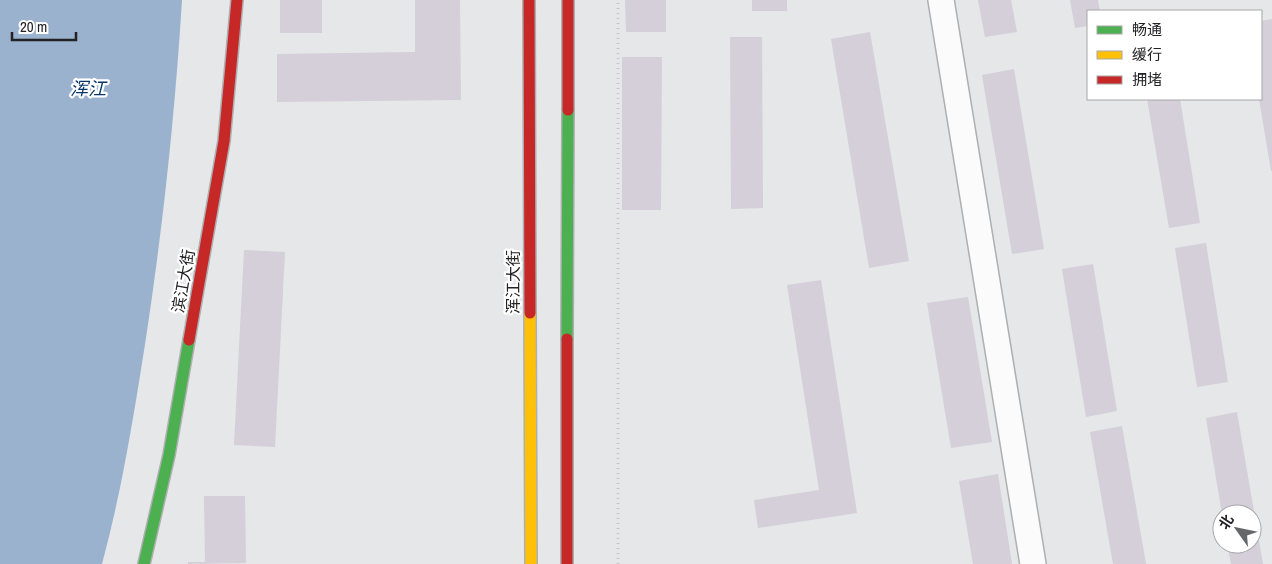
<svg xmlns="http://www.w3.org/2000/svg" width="1272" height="564" font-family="'Archivo Narrow','Noto Sans SC',sans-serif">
	<rect width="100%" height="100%" fill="#e5e7e9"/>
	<path fill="#9bb2ce" d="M0,0h182c-7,113 -19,226 -36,338 -12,76 -24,152 -44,226h-102z"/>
	<g fill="#d4cfd8">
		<rect x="280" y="0" width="42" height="33"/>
		<polygon points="415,0 460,0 461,100 277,102 277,54 415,52"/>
		<polygon points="625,0 666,0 666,32 626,32"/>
		<rect x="752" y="0" width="35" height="11"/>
		<polygon points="978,0 1011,0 1017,32 985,37"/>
		<polygon points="1070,0 1098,0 1100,11 1088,11 1088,26 1075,28"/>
		<polygon points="1272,19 1272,171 1271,171 1259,99 1261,99 1261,21"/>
		<polygon points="870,32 909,261 869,268 831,39"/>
		<polygon points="730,37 762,37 763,208 731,209"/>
		<polygon points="622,57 662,57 661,210 622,210"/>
		<polygon points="1014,69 1044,249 1012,254 982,75"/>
		<polygon points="1147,99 1180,99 1200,223 1169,228"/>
		<polygon points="1206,243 1228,382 1197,387 1175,248"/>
		<polygon points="244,250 285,252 275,447 234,445"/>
		<polygon points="1093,264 1117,411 1086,417 1062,269"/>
		<polygon points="821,280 857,513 758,528 754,500 819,490 787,285"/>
		<polygon points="968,297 992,442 951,448 927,303"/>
		<polygon points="1237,412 1263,564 1231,564 1227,544 1252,544 1252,514 1222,514 1206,418"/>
		<polygon points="1122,426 1146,564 1113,564 1090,432"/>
		<polygon points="998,474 1012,564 973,564 959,481"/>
		<polygon points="204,496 245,496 246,563 188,564 188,562 205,562"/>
	</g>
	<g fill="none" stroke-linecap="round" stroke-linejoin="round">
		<g stroke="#aeafb0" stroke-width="28">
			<polyline id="street" points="941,0 1033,564"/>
		</g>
		<g stroke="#aeafb0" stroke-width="14">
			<g id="fast">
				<polyline points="567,339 568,110"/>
				<polyline points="144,564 169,455 189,340"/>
			</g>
		</g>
		<g stroke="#aeafb0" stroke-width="14">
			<polyline id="slow" points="530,313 531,564"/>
		</g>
		<g stroke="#aeafb0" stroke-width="14">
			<g id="jam">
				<polyline points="529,0 530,313"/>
				<polyline points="568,110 568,0"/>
				<polyline points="189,340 224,141 237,0"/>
				<polyline points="567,564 567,339"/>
			</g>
		</g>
		<polyline stroke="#c6c7c8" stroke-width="3" stroke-dasharray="1 4" stroke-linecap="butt" points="618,564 618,0"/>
		<use href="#street" stroke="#fbfbfc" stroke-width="25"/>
		<use href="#fast" stroke="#4caf50" stroke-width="11"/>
		<use href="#slow" stroke="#ffc107" stroke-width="11"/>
		<use href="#jam" stroke="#c62828" stroke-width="11"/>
	</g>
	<g text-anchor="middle" stroke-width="4.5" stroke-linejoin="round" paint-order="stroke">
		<g font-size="16" fill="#222224" stroke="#fff">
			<text transform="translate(183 281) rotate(-80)" y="6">滨江大街</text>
			<text transform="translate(513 282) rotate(-90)" y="6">浑江大街</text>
		</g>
		<g font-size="18" font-style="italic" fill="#0a3769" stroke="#fff">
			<text x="88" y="95">浑江</text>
		</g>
	</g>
	<rect x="1087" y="10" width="175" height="90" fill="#ffffff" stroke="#a7a7a7"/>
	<rect x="1097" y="26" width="25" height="8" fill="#4caf50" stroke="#a7a7a7"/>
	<text x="1132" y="35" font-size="15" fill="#222224">畅通</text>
	<rect x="1097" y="51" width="25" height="8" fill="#ffc107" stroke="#a7a7a7"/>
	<text x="1132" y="60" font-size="15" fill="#222224">缓行</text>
	<rect x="1097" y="76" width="25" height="8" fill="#c62828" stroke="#a7a7a7"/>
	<text x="1132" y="85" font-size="15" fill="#222224">拥堵</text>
	<g transform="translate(1237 529) rotate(303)"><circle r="24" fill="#ffffff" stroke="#a7a7a7"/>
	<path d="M0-4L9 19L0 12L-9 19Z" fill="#666769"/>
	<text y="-8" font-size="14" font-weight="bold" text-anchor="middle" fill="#222224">北</text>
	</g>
	<path d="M12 32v8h64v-8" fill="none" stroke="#222224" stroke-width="2.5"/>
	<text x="20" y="32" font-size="15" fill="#222224" stroke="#ffffff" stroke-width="4" paint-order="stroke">20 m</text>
</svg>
